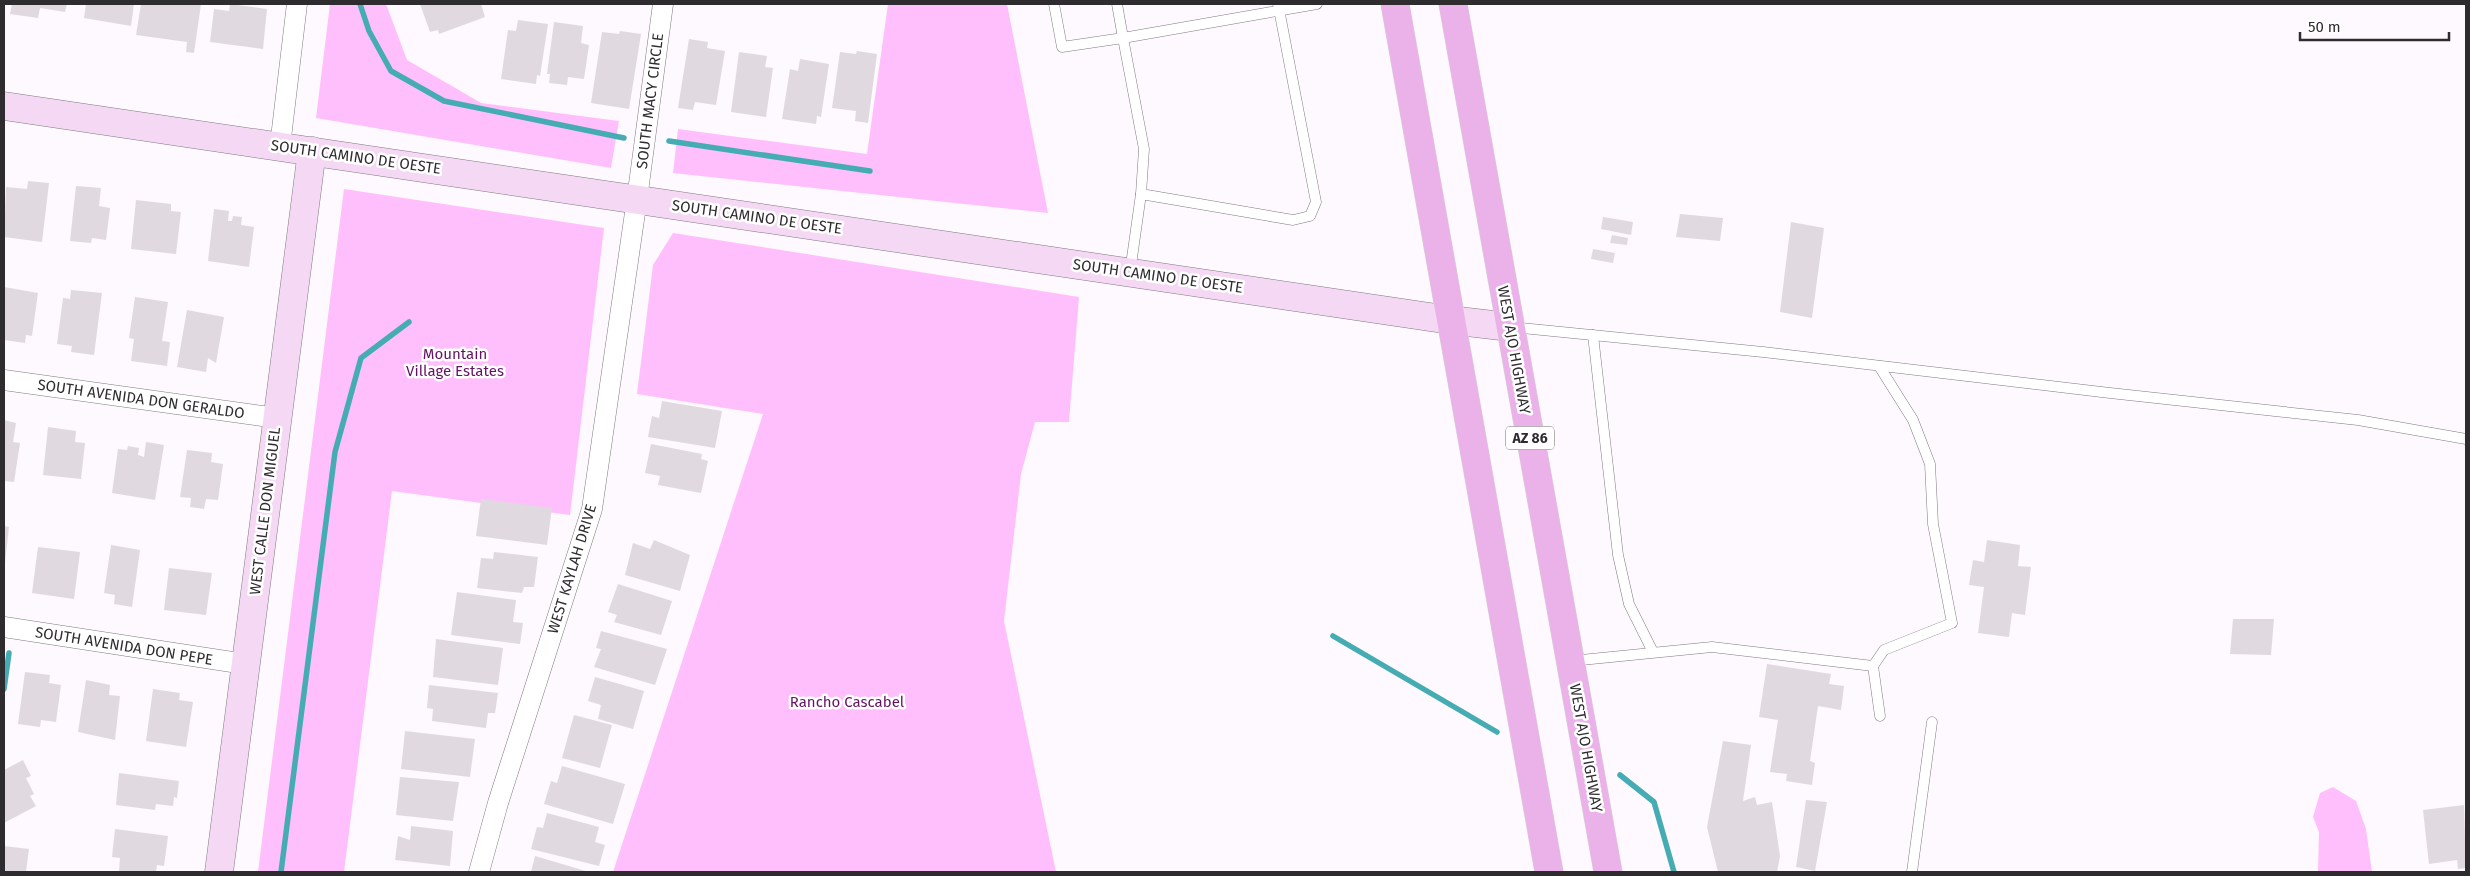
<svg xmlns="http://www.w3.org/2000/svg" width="2470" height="876" font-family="'Fira Sans',sans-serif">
	<rect width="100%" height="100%" fill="#fef9fe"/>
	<g fill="#ffbffc">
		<polygon points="330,4 386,4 407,60 481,103 619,121 611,168 316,118"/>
		<polygon points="888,4 1007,4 1048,213 673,173 678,129 867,154"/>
		<polygon points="344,189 604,228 570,515 392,491 344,872 258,872"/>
		<polygon points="673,233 1079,297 1069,422 1035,422 1021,474 1004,621 1056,872 613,872 763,414 637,394 653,265"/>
		<polygon points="2333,787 2356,801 2366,829 2372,872 2318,872 2319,832 2313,817 2320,793"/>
	</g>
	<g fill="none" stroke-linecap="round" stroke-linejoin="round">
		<g stroke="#45acb3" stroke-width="5.5">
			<polyline points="360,4 369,31 391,71 444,101 624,138"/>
			<polyline points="669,141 870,171"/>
			<polyline points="1333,636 1497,732"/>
			<polyline points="4,689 9,653"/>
			<polyline points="1620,775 1654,802 1674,872"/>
			<polyline points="281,872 335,452 361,358 409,322"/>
		</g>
	</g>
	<g fill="#e1d9e0">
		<polygon points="12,4 67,4 65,12 40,8 38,18 10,14"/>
		<polygon points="86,4 134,4 131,26 84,18"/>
		<polygon points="141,4 201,4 194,53 186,52 187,42 136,35"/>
		<polygon points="230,4 267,9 263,49 210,42 214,9 229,11"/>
		<polygon points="420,4 481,4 485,17 439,34 438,30 430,32"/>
		<polygon points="518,20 548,24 540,76 537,75 536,84 501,79 508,30 516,31"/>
		<polygon points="554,22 583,26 581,43 589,45 584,79 568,77 567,85 549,83 550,74 547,74"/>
		<polygon points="620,31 641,34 629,109 591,103 602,32 619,34"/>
		<polygon points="689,39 708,42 707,48 725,51 716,105 695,102 693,110 678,108"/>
		<polygon points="857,51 877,54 868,123 855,121 856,111 832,108 840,52 856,54"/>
		<polygon points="739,52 767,56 765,67 773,68 766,117 731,112"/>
		<polygon points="800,59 829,64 821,117 817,116 816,124 782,119 790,69 798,71"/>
		<polygon points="28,181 49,183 42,242 4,237 6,187 27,189"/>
		<polygon points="76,186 101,188 99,206 110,208 106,240 92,238 91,243 70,241"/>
		<polygon points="136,200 171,204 171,211 181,212 176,254 131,249"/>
		<polygon points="214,209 229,211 228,221 232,221 233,216 242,217 241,225 254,227 249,267 208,261"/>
		<polygon points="1680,214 1723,218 1720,241 1676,237"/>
		<polygon points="1603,217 1633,222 1631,235 1601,229"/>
		<polygon points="1791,222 1824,228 1812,318 1780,312"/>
		<polygon points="1612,235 1628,238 1627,245 1610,243"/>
		<polygon points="1593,249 1615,253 1613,263 1591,259"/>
		<polygon points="4,287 38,293 32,336 26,335 25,343 4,340"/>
		<polygon points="71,290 102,293 94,355 71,352 72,346 57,344 63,298 70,299"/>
		<polygon points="135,297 168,302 162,341 170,342 167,366 131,361 134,339 129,338"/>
		<polygon points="187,310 224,317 216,363 208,358 206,372 177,367"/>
		<polygon points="662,401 722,411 715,448 648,437 652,416 659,418"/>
		<polygon points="4,420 16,423 13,442 20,443 14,482 4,481"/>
		<polygon points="48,427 76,431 75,442 85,443 81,479 43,475"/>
		<polygon points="146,442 164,445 155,500 112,493 118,449 127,450 128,446 139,448 138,455 144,457"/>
		<polygon points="651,444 702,454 701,459 708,461 701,493 658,485 660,476 645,473"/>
		<polygon points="187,450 212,453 211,462 223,464 218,500 206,499 204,509 190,507 191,498 180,497"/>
		<polygon points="481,499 552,508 547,545 476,536"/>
		<polygon points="4,526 9,527 5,563 4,562"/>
		<polygon points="654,540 690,555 680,591 625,575 633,543 650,549"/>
		<polygon points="1987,540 2020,545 2018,566 2031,567 2025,615 2012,613 2009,637 1978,633 1984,587 1969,585 1973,560 1984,562"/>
		<polygon points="111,545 140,550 132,607 114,604 115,595 104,593"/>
		<polygon points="38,547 80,552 74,599 32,593"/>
		<polygon points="494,552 538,557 534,587 524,587 522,593 477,588 481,558 493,559"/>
		<polygon points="169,568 212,573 206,615 164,610"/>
		<polygon points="618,584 672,601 661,635 614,622 617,615 608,612"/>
		<polygon points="457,592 516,600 513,622 523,623 520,644 451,635"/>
		<polygon points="2233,619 2274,619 2271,655 2230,654"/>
		<polygon points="601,631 667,649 655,685 594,667 601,649 596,648"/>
		<polygon points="436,639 503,648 498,685 433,677"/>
		<polygon points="1767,664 1831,674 1829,684 1844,686 1841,710 1818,706 1810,761 1815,763 1812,785 1786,781 1787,774 1770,772 1778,720 1759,717"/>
		<polygon points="25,672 50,675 49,683 61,685 56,722 41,720 40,727 18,724"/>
		<polygon points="595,677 644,691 633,729 598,719 601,705 588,701"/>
		<polygon points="86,680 110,685 109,695 120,696 115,740 78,732"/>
		<polygon points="429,685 498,693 495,713 488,713 486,728 432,721 433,709 427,708"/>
		<polygon points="153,689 180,693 179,700 193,702 186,747 146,741"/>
		<polygon points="574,715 612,725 600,768 562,758"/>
		<polygon points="405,731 475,739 470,777 401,769"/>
		<polygon points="1723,741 1751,745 1743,801 1755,797 1757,805 1772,802 1780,856 1777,872 1718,872 1707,827"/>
		<polygon points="23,760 31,776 26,778 34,794 30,796 36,806 4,823 4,770"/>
		<polygon points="562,766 625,784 613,824 544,804 551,781 557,783"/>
		<polygon points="119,773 179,781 177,798 174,797 173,806 156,804 155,810 116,805"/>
		<polygon points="400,777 459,782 453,821 396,815"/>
		<polygon points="1806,800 1827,802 1815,871 1796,867"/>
		<polygon points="2464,805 2466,868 2458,869 2457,860 2429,864 2423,810"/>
		<polygon points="547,813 599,827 595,842 605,845 599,866 531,849 537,827 543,828"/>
		<polygon points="411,826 453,831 450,866 395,860 398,836 410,840"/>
		<polygon points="115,829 168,836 164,866 157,865 156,872 119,871 120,858 112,857"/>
		<polygon points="4,846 29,849 26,872 4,872"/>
		<polygon points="535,856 589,872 531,872"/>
	</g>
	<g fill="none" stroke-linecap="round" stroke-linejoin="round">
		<g stroke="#807980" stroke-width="11">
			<g id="lane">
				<polyline points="1054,4 1062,47 1123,38 1117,4"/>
				<polyline points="1141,194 1144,149 1123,38 1317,4"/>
				<polyline points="1130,272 1141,194 1293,220 1310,216 1316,202 1278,4"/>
				<polyline points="1511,327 1763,352 2110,393 2358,420 2466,439"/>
				<polyline points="1593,335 1618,555 1629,604 1653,652"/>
				<polyline points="1571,661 1712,647 1873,666 1880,716"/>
				<polyline points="1873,666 1884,650 1952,623 1933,524 1930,464 1913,420 1879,366"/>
				<polyline points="1912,872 1932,722"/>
			</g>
		</g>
		<g stroke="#807980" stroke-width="21">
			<g id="street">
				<polyline points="280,146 297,4"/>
				<polyline points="4,380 277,418"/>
				<polyline points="4,627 245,664"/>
				<polyline points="479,872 498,803 592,509 637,199 663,4"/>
			</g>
		</g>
		<g stroke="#807980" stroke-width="29">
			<g id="secondary">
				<polyline points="4,106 1450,320 1510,327"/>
				<polyline points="219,872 312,151"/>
			</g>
		</g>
		<g stroke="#d5d5d5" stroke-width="29">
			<g id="primary">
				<polyline points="1395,4 1549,872"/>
				<polyline points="1453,4 1608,872"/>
			</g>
		</g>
		<use href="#lane" stroke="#fff" stroke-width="10"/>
		<use href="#street" stroke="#fff" stroke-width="20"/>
		<use href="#secondary" stroke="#f5d9f4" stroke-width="28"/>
		<use href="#primary" stroke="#ebb2e9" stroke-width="28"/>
	</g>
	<g text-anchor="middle" stroke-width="5" stroke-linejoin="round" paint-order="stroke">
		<rect fill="#fff" stroke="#6d6b6d" stroke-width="1" x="1506" y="426.5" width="48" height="23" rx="4"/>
		<g font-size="14" font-weight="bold" fill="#2f2c2f">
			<text x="1530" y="443">AZ 86</text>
		</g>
		<g font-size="15" fill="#2f2c2f" stroke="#fff">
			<text transform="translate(650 101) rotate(-83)" y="5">SOUTH MACY CIRCLE</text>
			<text transform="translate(356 157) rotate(8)" y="5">SOUTH CAMINO DE OESTE</text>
			<text transform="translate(757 217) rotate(8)" y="5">SOUTH CAMINO DE OESTE</text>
			<text transform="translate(1158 276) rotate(8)" y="5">SOUTH CAMINO DE OESTE</text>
			<text transform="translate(1514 350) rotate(80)" y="5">WEST AJO HIGHWAY</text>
			<text transform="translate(141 399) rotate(8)" y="5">SOUTH AVENIDA DON GERALDO</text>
			<text transform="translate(265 511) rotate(-83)" y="5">WEST CALLE DON MIGUEL</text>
			<text transform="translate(572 569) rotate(-73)" y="5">WEST KAYLAH DRIVE</text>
			<text transform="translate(124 646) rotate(9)" y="5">SOUTH AVENIDA DON PEPE</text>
			<text transform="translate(1586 748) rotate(80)" y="5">WEST AJO HIGHWAY</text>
		</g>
		<g font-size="15" fill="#641364" stroke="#fff">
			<text x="455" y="359">Mountain<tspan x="455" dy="17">Village Estates</tspan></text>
			<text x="847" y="707">Rancho Cascabel</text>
		</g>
	</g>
	<rect width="2470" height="876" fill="none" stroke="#2f2c2f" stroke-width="10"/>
	<path d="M2300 32v8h149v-8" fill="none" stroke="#2f2c2f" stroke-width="2.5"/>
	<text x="2308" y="32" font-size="15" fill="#2f2c2f" stroke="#ffffff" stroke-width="4" paint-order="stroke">50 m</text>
</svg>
